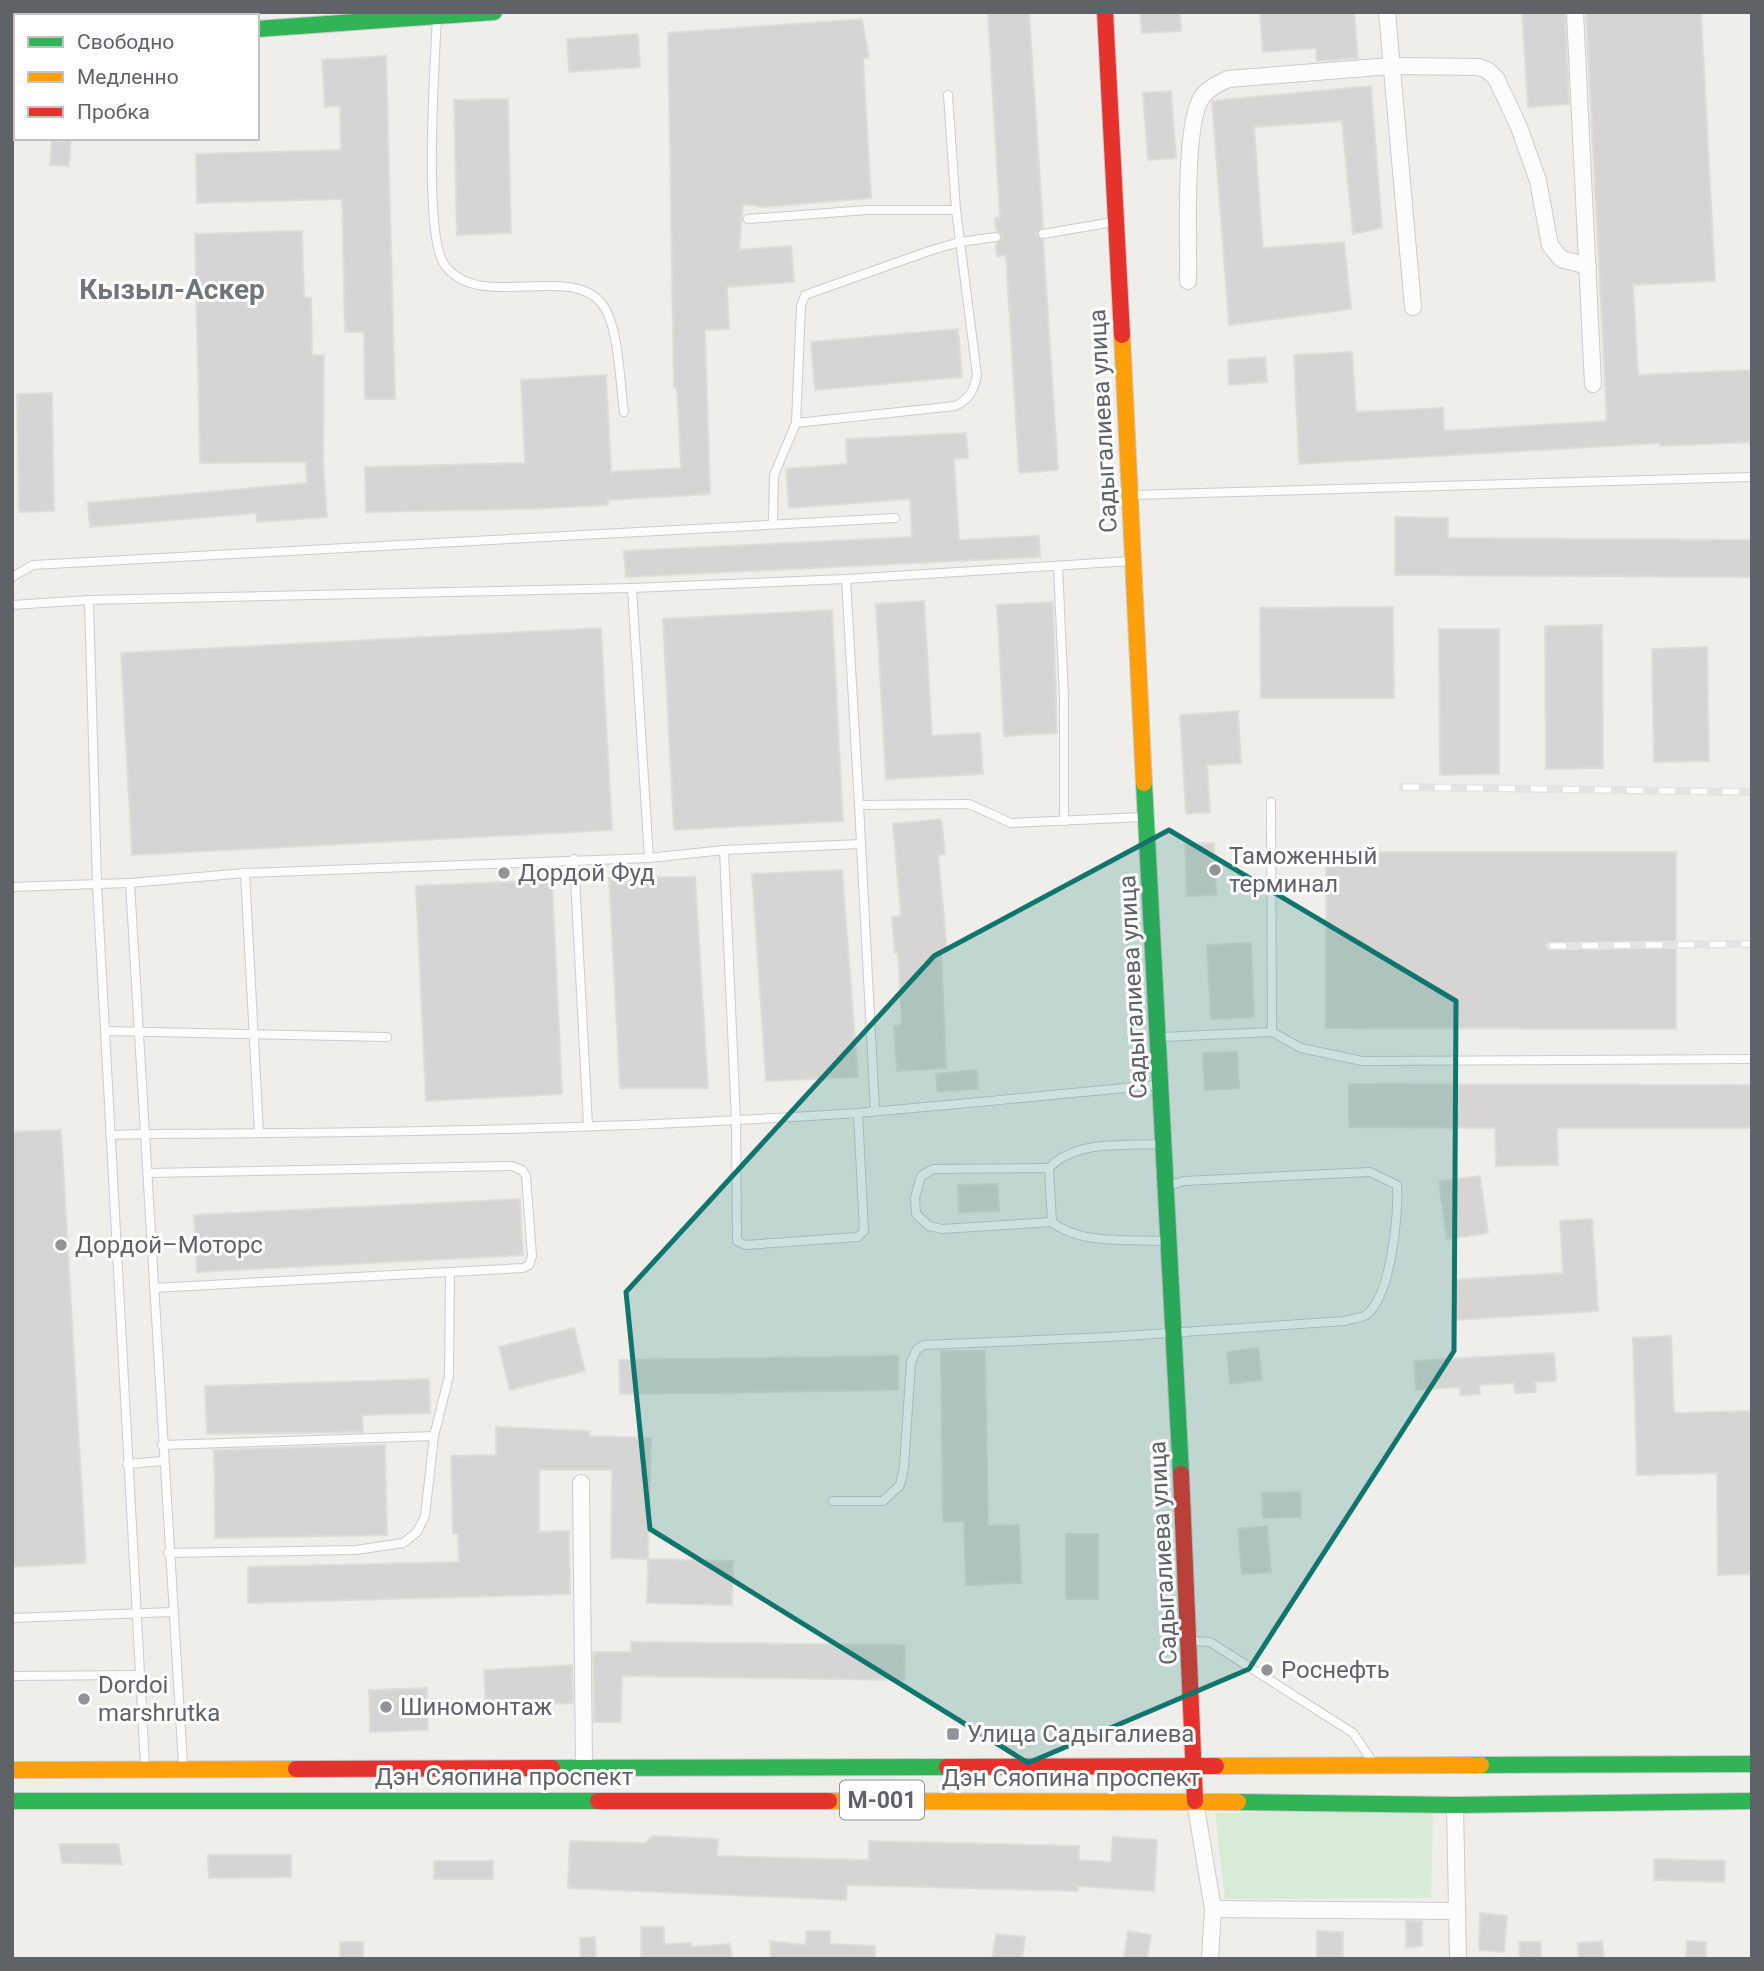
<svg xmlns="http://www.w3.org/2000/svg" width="1764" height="1971" font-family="Roboto,sans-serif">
	<rect width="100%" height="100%" fill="#efeeea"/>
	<polygon fill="#d8ebd6" points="1433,1810 1431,1898 1225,1899 1215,1813"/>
	<g fill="#d6d5d3" stroke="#deddd9" stroke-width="2">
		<polygon points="988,12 1029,12 1043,227 1037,234 1043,240 1058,470 1019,473 1006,255 997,256 996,244 1003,237 996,230 995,218 1000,218"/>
		<polygon points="1140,12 1180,12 1181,31 1142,33"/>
		<polygon points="1260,12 1354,12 1358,58 1317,61 1316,48 1263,52"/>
		<polygon points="1522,12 1565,12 1569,104 1528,107"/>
		<polygon points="1586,12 1701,12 1715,281 1633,285 1638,375 1752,370 1752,442 1660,446 1660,443 1299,464 1294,355 1352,352 1356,412 1443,408 1444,431 1607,421"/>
		<polygon points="862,19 869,57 863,59 871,198 765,207 743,204 739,250 791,246 794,282 727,287 729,329 705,330 710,494 608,500 608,505 528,509 366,512 365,467 525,463 521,380 606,375 611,472 681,468 677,388 674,388 668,33"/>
		<polygon points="638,34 640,67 569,72 567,39"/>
		<polygon points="386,56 395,399 365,399 364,332 345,332 342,199 197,203 196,154 341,150 340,106 325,107 322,60"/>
		<polygon points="1371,86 1382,228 1353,234 1342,121 1254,127 1263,248 1344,242 1351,309 1229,325 1212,101"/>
		<polygon points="1171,91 1176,158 1148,160 1143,93"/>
		<polygon points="508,99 511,233 457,235 454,100"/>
		<polygon points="52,138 71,138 69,166 50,165"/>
		<polygon points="302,231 304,298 311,298 312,355 324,355 323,462 327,517 257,522 256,513 90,527 88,503 307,483 306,462 200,463 195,234"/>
		<polygon points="958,329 962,377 815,390 811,342"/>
		<polygon points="1265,357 1267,382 1229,385 1228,360"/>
		<polygon points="52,393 54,511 19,512 17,394"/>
		<polygon points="966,433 968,458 954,459 959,540 1039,536 1040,557 626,577 624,551 912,537 910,499 789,508 786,469 847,464 846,439"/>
		<polygon points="1395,517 1448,518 1448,538 1752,540 1752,577 1395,575"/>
		<polygon points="924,601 932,736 980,733 983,774 886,779 876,604"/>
		<polygon points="1053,602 1057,733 1004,736 997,605"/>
		<polygon points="1393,607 1394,698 1261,698 1260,608"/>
		<polygon points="832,610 843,821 674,830 663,619"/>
		<polygon points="1602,625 1603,768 1546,769 1545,626"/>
		<polygon points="601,628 612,830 132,855 121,653"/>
		<polygon points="1439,629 1499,629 1499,774 1440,775"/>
		<polygon points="1707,647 1709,761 1654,762 1652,649"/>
		<polygon points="1238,711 1241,763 1207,765 1210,812 1186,814 1180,715"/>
		<polygon points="941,819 945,854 938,855 947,949 941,949 946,1068 897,1071 894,1026 902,1025 898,953 895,953 892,917 901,916 893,824"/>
		<polygon points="1214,843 1216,895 1187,896 1185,844"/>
		<polygon points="1326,852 1676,852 1676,1029 1326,1028"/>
		<polygon points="842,870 858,1077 766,1081 752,874"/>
		<polygon points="695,877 708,1088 620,1088 609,878"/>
		<polygon points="552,880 562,1094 426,1101 416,886"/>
		<polygon points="1251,943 1254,1017 1211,1019 1207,945"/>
		<polygon points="1237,1052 1239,1088 1205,1090 1203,1053"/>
		<polygon points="977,1070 978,1088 938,1092 936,1074"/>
		<polygon points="1349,1084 1752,1085 1752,1128 1557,1128 1558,1165 1496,1166 1495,1128 1349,1127"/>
		<polygon points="61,1130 86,1563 12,1567 12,1132"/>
		<polygon points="1480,1176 1488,1233 1447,1239 1439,1181"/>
		<polygon points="998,1184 999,1211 959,1212 958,1185"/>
		<polygon points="520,1199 523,1255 197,1272 194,1215"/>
		<polygon points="1592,1219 1598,1311 1456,1320 1453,1280 1563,1273 1560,1221"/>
		<polygon points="574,1328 585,1371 510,1390 499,1347"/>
		<polygon points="1671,1336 1674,1413 1752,1411 1752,1574 1718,1575 1717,1473 1637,1475 1633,1338"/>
		<polygon points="1258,1348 1262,1380 1230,1384 1227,1352"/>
		<polygon points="941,1351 985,1351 988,1526 1019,1525 1021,1583 966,1585 964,1521 943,1522"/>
		<polygon points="1554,1353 1556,1381 1535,1382 1536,1392 1515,1393 1514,1383 1479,1385 1480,1394 1460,1395 1460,1387 1416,1390 1414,1361"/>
		<polygon points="898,1356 898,1390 620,1394 619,1360"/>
		<polygon points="429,1379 430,1413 362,1415 363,1432 207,1434 205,1386"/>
		<polygon points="496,1427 590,1431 589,1436 651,1438 648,1559 611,1558 612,1470 539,1470 539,1532 569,1531 570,1594 248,1603 248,1567 459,1562 458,1534 453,1534 451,1456 496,1455"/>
		<polygon points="385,1445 387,1535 215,1538 214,1450"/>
		<polygon points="1300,1492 1301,1517 1263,1518 1262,1493"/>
		<polygon points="1267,1526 1271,1572 1242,1574 1238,1529"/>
		<rect x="1066" y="1534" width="32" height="65"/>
		<polygon points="648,1559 733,1561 732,1605 647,1603"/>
		<polygon points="631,1642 905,1645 904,1680 622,1676 621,1722 594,1722 593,1652 631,1652"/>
		<polygon points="572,1665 573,1703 486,1707 484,1670"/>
		<polygon points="427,1688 428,1730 370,1732 369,1690"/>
		<polygon points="652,1836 718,1839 717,1856 869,1860 869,1841 1079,1846 1079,1860 1111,1862 1113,1837 1157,1840 1154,1891 1078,1886 1078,1891 847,1885 846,1900 568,1888 570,1841 645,1843"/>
		<polygon points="59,1844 118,1844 122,1864 62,1863"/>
		<polygon points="208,1855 291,1855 291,1877 209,1878"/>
		<polygon points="1654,1859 1725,1861 1724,1882 1654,1880"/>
		<rect x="434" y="1861" width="59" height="18"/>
		<polygon points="1480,1913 1507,1916 1504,1952 1479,1950"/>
		<polygon points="1406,1921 1422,1921 1422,1946 1406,1947"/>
		<polygon points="641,1927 664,1927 664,1944 691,1943 691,1947 730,1944 732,1959 641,1959"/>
		<polygon points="806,1931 830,1931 830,1944 875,1946 875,1959 771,1959 770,1941 806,1945"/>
		<polygon points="1128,1931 1151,1935 1147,1959 1124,1959"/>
		<polygon points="1317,1931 1343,1932 1343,1959 1317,1959"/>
		<polygon points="996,1934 1025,1937 1022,1959 992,1959"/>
		<polygon points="595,1937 596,1959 581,1959 580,1938"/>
		<polygon points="1602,1941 1604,1959 1579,1959 1578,1943"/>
		<polygon points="1687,1941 1706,1942 1706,1959 1686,1959"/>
		<rect x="340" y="1942" width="23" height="17"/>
		<polygon points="1519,1942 1541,1942 1541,1959 1520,1959"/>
	</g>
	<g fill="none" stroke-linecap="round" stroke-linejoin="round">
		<g stroke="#cbcccc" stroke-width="10">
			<g id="lane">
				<path d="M437,16c-2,46 -14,216 7,248 33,49 126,-2 158,40 17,21 18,81 22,108"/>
				<polyline points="748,219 867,210 956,210"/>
				<polyline points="1043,234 1113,222"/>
				<path d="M796,423l159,-17c15,-7 19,-16 22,-31l-21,-165 -8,-115"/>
				<polyline points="1132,495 1752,477"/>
				<polyline points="773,524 774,475 796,423 801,306 805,295 932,250 960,242 996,237"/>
				<polyline points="1058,566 1064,698 1064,821"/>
				<polyline points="12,577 33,565 895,518"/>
				<polyline points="846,579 859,805"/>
				<polyline points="632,588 649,858"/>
				<polyline points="12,605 89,600"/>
				<polyline points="1271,802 1272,1032"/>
				<polyline points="861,844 859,805 969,804 1011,823 1143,817"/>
				<polyline points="724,850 736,1120 737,1241 745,1245 858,1237 864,1231 858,1113"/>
				<polyline points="574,859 588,1125"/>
				<polyline points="245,873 259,1133"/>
				<polyline points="130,883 97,884 145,1765"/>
				<polyline points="12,887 97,884 89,600 632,588 846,579 1131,561"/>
				<polyline points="105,1031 387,1037"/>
				<polyline points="1162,1037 1272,1032 1301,1048 1362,1061 1752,1059"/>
				<polyline points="110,1135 145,1134 130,883 245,873 649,858 724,850 861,844 875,1111"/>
				<path d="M1159,1144c-36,2 -83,-4 -110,24l3,54c28,23 78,17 113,19"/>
				<polyline points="1049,1168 933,1169 921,1176 915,1198 916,1214 929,1226 942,1229 1052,1222"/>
				<polyline points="148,1173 512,1166 522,1170 526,1176 532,1256 529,1265 523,1268 154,1288"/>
				<polyline points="162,1445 434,1436"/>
				<polyline points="127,1464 163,1461"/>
				<path d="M833,1501h50l17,-16 4,-18 7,-105 6,-13 7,-4 185,-8 236,-16c5,-2 16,-3 21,-6 25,-18 33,-101 31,-130l-27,-13 -186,9 -17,5"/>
				<polyline points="168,1553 356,1550 403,1543 417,1532 425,1516 434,1436 449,1376 450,1272"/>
				<polyline points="12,1618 172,1612"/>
				<polyline points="1192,1641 1210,1642 1353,1733 1372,1761"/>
				<polyline points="12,1676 139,1675"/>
				<path d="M183,1765l-38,-631c237,-1 476,-5 712,-21 100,-8 200,-19 300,-28"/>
			</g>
		</g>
		<g stroke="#cbcccc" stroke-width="18">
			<g id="street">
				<polyline points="1387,12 1413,307"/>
				<polyline points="1575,12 1593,384"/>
				<path d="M1188,281c1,-39 -5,-156 14,-184 6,-9 16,-13 26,-18l163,-13 88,1 8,3 9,8 23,49 19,54 12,64 11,14 27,7"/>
				<polyline points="581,1483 584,1766"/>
				<polyline points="1195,1801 1213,1909 1210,1959"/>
				<polyline points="1455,1805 1458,1959"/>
				<polyline points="1213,1909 1457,1911"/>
			</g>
		</g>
		<g stroke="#cacacb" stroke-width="18">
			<g id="fast">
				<polyline points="257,29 494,12"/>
				<polyline points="12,45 16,45"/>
				<polyline points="1144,783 1181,1474"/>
				<polyline points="1481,1765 1752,1764"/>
				<polyline points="552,1768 947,1767"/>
				<polyline points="12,1801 598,1801"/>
				<polyline points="1238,1802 1455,1805 1752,1801"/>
			</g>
		</g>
		<g stroke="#cacacb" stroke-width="18">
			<g id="slow">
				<polyline points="1122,335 1144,783"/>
				<polyline points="1216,1766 1481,1765"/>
				<polyline points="12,1770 296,1769"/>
				<polyline points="829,1801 1238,1802"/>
			</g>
		</g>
		<g stroke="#cacacb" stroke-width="18">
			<g id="jam">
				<polyline points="1105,12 1122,335"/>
				<polyline points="1181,1474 1195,1801"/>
				<polyline points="947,1767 1216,1766"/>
				<polyline points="296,1769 552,1768"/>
				<polyline points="598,1801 829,1801"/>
			</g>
		</g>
		<use href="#lane" stroke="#fdfcfc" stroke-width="8"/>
		<use href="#street" stroke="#fdfcfc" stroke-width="16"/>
		<use href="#fast" stroke="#30b455" stroke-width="16"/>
		<use href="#slow" stroke="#ff9f0a" stroke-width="16"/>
		<use href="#jam" stroke="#e5322d" stroke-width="16"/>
		<g stroke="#e4e4e4" stroke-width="8">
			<g id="rail">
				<polyline points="1403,787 1752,792"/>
				<polyline points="1550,946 1752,944"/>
			</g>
		</g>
		<use href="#rail" stroke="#fff" stroke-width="5" stroke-dasharray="16" stroke-linecap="butt"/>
	</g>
	<path fill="#0f766e" fill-opacity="0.2" stroke="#0f766e" stroke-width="5" stroke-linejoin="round" d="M1169,830l287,171 -2,350 -205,318 -221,94 -378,-234 -24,-237 308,-336z"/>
	<g fill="#919496" stroke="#fff" stroke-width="2.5">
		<circle cx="1215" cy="870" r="7"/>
		<circle cx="504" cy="873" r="7"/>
		<circle cx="61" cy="1245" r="7"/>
		<circle cx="1267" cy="1670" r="7"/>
		<circle cx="84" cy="1699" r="7"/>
		<circle cx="386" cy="1707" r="7"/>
		<rect x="946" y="1727" width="14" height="14" rx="3.5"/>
	</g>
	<g text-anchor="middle" stroke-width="6" stroke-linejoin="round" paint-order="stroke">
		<rect fill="#fff" stroke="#8f9295" stroke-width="2" x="840" y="1780.5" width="84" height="39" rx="5"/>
		<g font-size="23" font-weight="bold" fill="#5f6368">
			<text x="882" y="1808">M-001</text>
		</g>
		<g font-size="24" fill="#5f6368" stroke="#fff">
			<text transform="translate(1103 421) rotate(-93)" y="8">Садыгалиева улица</text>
			<text transform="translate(1133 987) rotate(-93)" y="8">Садыгалиева улица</text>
			<text transform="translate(1163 1553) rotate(-93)" y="8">Садыгалиева улица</text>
			<text x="504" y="1785">Дэн Сяопина проспект</text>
			<text x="1071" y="1786">Дэн Сяопина проспект</text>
		</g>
		<g font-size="24" fill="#5f6368" stroke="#fff" text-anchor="start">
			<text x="1229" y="864">Таможенный<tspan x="1229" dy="28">терминал</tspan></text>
			<text x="518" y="881">Дордой Фуд</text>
			<text x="75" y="1253">Дордой–Моторс</text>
			<text x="1281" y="1678">Роснефть</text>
			<text x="98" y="1693">Dordoi<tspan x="98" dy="28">marshrutka</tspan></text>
			<text x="400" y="1715">Шиномонтаж</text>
			<text x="967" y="1742">Улица Садыгалиева</text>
		</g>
		<g font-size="28" font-weight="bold" fill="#70757a" stroke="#fff">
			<text x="172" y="299">Кызыл-Аскер</text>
		</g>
	</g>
	<rect width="1764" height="1971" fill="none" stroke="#5f6368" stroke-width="28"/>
	<rect x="14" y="14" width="245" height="126" fill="#ffffff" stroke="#bfc1c3" stroke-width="2"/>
	<rect x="28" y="37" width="35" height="10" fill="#30b455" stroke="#bfc1c3" stroke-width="2"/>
	<text x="77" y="49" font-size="21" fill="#5f6368">Свободно</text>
	<rect x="28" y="72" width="35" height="10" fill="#ff9f0a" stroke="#bfc1c3" stroke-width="2"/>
	<text x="77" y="84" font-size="21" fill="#5f6368">Медленно</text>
	<rect x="28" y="107" width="35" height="10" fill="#e5322d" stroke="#bfc1c3" stroke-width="2"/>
	<text x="77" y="119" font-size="21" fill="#5f6368">Пробка</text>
</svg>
